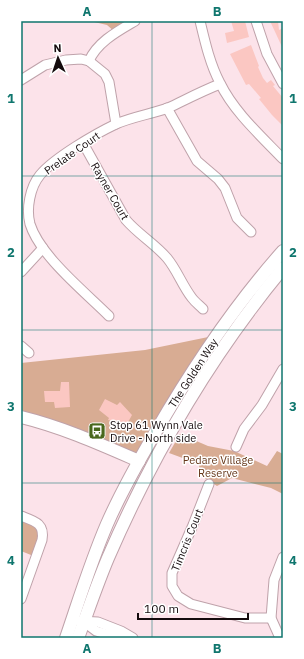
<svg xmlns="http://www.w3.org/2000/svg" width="304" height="659" font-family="'IBM Plex Sans',sans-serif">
	<rect width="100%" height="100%" fill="#fce3ea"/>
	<g fill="#d8ac93">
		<polygon points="90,21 135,21 115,32 107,25"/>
		<polygon points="218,335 139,461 21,417 21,363 145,350"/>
		<polygon points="180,434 208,446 234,451 267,466 277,451 283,454 283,494 271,488 232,478 217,486 200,475 199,464 169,453"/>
		<polygon points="21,516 40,525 36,557 21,551"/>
	</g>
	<g fill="#fbc7c2">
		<polygon points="231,21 245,21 249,37 227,43 225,33 234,31"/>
		<polygon points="270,21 278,21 279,30 283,28 283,49"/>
		<polygon points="251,45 259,66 258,67 263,78 267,83 271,80 275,85 273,86 283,98 283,126 272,115 259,99 261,98 249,84 246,85 230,54"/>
		<polygon points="61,382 69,382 70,407 55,408 54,402 45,402 44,391 60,391"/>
		<polygon points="105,399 117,405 120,402 132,415 127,424 108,420 109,418 99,410"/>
	</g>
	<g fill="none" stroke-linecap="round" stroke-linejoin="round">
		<g stroke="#bfa2aa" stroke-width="11">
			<g id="minor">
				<path d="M200,21c5,21 10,43 20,62 14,29 41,53 63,76"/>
				<polyline points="256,21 267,54 283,84"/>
				<path d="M89,61c8,-19 29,-30 46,-40"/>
				<polyline points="21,80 45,65 66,60 81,59 89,61 105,74 109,82 116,124"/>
				<polyline points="167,108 197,161 218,179 225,188 237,218 251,232"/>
				<path d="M83,143l43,77c12,14 29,24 41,38 10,12 15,27 25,40 3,4 7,7 11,11"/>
				<polyline points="21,272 43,248"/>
				<path d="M109,316c-24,-24 -69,-60 -79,-92 -4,-15 0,-37 10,-49 14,-17 55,-41 76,-51 16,-7 35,-10 52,-16 17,-8 34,-17 52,-24"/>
				<polyline points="21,346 29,353"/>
				<polyline points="236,447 244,429 262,405 283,369"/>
				<polyline points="209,484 193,525 172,573 172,586 178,596 191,604 245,618 271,618"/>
				<path d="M21,516c13,5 24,7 21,24l-21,59"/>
				<polyline points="79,621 98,622 121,631 133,638"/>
				<polyline points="84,622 96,631 119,638"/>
				<polyline points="280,638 271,618 274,580 283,557"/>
			</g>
		</g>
		<g stroke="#bfa2aa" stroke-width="14">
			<g id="major">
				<path d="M21,417c41,10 79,27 118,44"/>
				<path d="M66,638c13,-38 25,-77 41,-114 14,-32 31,-62 48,-91 37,-64 79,-127 128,-182"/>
				<path d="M78,638c10,-27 19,-54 30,-80 45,-104 103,-203 175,-290"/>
			</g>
		</g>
		<use href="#minor" stroke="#fff" stroke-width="9"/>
		<use href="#major" stroke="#fff" stroke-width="12"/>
	</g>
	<path fill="none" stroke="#0f766e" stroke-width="1" stroke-opacity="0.55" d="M152,21v617M21,176h262M21,330h262M21,483h262"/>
	<defs>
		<g id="bus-square" transform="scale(0.9)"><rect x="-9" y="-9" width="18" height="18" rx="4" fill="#48671c" stroke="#fff"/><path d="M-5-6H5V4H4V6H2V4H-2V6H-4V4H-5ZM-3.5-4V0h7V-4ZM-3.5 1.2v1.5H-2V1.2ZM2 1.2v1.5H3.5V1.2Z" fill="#fff"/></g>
	</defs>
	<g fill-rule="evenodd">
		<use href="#bus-square" x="97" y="431"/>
	</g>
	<g text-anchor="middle" stroke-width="3" stroke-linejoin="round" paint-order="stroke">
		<g font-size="11" fill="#140b0d" stroke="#fff">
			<text transform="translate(72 153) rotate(-35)" y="4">Prelate Court</text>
			<text transform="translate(110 191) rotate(60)" y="4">Rayner Court</text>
			<text transform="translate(193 373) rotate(-57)" y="4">The Golden Way</text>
			<text transform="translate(187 540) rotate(-68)" y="4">Timcris Court</text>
		</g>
		<g font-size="11" fill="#140b0d" stroke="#fff" text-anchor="start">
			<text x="110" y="429">Stop 61 Wynn Vale<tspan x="110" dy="13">Drive - North side</tspan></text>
		</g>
		<g font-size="11" fill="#653719" stroke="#fff">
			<text x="218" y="464">Pedare Village<tspan x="218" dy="13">Reserve</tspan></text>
		</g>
	</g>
	<rect width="304" height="659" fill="none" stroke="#ffffff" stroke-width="44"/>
	<g transform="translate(58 58) rotate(357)" stroke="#ffffff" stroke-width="3" paint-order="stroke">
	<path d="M0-3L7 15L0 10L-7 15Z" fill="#140b0d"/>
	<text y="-6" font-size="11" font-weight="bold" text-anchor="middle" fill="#140b0d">N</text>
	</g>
	<path d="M138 613v6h110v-6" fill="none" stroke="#140b0d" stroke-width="2"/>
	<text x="144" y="613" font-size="12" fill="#140b0d" stroke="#ffffff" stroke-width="3" paint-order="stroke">100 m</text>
	<rect x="22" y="22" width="260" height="615" fill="none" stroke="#0f766e" stroke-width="1.5"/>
	<g font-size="13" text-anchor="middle" font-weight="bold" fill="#0f766e">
		<text x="87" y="16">A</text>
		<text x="217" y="16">B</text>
		<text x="11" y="103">1</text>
		<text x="293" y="103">1</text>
		<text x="11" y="257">2</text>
		<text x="293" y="257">2</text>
		<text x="11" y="411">3</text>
		<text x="293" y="411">3</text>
		<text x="11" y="565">4</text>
		<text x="293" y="565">4</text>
		<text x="87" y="653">A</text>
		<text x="217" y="653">B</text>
	</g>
</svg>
